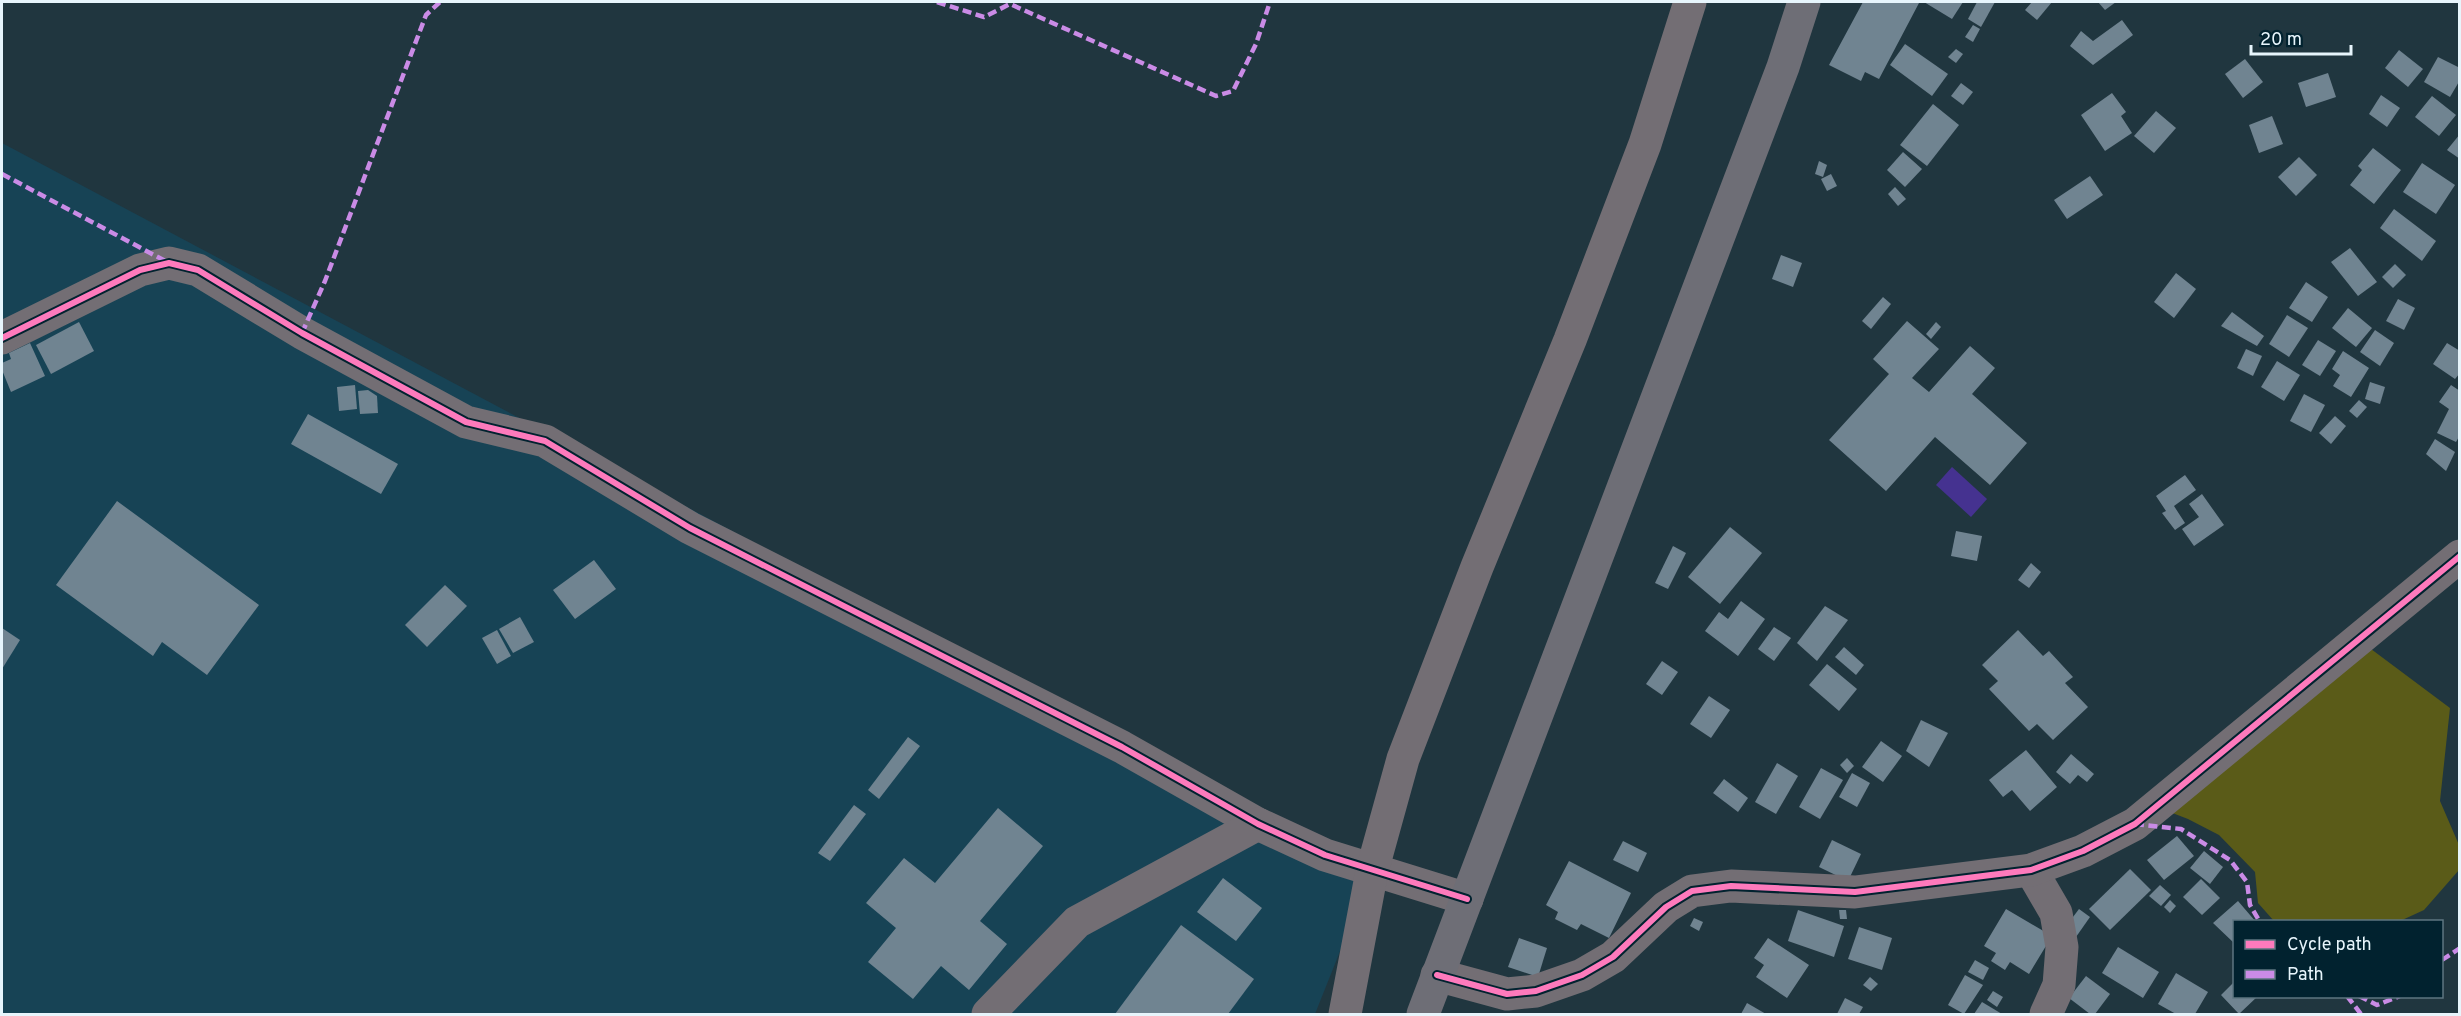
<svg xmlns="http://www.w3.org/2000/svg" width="2461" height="1016" font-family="Overpass,sans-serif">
	<rect width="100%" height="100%" fill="#20363f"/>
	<polygon fill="#174355" points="2,143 1372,871 1315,1014 2,1014"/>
	<polygon fill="#5a5b18" points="2367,646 2450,708 2440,801 2459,845 2459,870 2424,910 2400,921 2274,921 2258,903 2255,872 2219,835 2188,819 2162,809"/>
	<polygon fill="#453290" points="1952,467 1987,499 1971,517 1936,485"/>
	<g fill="#708491">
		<polygon points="1863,2 1919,3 1879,79 1865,72 1861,81 1829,65"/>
		<polygon points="1924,2 1963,2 1952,19"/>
		<polygon points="1977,2 1995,2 1981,27 1968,19"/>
		<polygon points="2032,2 2052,2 2037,20 2025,10"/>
		<polygon points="2098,2 2116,2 2105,10"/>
		<polygon points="2122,20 2133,35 2093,65 2070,46 2081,31 2093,41"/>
		<polygon points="1973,25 1980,29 1973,42 1965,37"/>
		<polygon points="1905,44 1948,74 1932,96 1890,65"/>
		<polygon points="1956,49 1963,54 1956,63 1948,57"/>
		<polygon points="2399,50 2423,69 2408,87 2385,68"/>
		<polygon points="2438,57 2460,68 2460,80 2450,97 2424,82"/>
		<polygon points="2245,59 2263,82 2243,98 2225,74"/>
		<polygon points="2328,73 2336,97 2306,107 2298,83"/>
		<polygon points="1961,83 1973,92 1963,105 1951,96"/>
		<polygon points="2112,93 2126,112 2121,116 2132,133 2105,151 2081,115"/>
		<polygon points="2381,95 2400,108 2387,127 2369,114"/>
		<polygon points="2432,96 2456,115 2439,136 2415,117"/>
		<polygon points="1933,104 1959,125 1927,166 1900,145"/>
		<polygon points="2156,111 2176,128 2154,153 2134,136"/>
		<polygon points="2272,116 2283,144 2259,153 2249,125"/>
		<polygon points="2460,134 2460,159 2447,150"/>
		<polygon points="2373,148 2401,170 2374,204 2350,185 2362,170 2358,166"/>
		<polygon points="1903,152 1922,169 1905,187 1887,170"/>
		<polygon points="2299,157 2317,175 2296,196 2278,177"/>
		<polygon points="1819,161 1827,165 1823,177 1815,174"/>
		<polygon points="2422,163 2455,185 2436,214 2403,192"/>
		<polygon points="1831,174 1837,186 1827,191 1821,179"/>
		<polygon points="2090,176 2103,195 2067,219 2054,200"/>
		<polygon points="1895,187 1906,199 1898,206 1888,194"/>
		<polygon points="2394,209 2436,241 2422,261 2380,228"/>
		<polygon points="2350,248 2377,282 2358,296 2331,262"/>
		<polygon points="1781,255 1802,263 1793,287 1772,279"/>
		<polygon points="2395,264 2406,275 2393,288 2382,277"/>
		<polygon points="2176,273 2196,289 2174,318 2154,302"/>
		<polygon points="2306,282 2328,297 2312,322 2289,308"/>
		<polygon points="1883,297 1891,304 1871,329 1862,321"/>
		<polygon points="2398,299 2415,308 2404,330 2386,321"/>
		<polygon points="2348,308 2372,328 2356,347 2332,328"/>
		<polygon points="2232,312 2264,336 2257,346 2221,326"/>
		<polygon points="2287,315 2308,328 2289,357 2269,344"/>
		<polygon points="1907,321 1939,349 1912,378 1929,392 1970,346 1995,368 1972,394 2027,443 1990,485 1935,437 1886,491 1829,440 1889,374 1873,359"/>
		<polygon points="79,322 94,351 51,374 36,345"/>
		<polygon points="1936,322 1941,327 1931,339 1926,334"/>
		<polygon points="2375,330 2394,343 2380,366 2360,352"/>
		<polygon points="2318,340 2336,351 2320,376 2302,365"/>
		<polygon points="30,343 45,376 11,392 2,370 2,363 11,359 9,353"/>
		<polygon points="2447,343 2460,351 2460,373 2455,379 2433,364"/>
		<polygon points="2246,349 2262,356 2253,376 2237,368"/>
		<polygon points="2343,351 2369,368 2351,397 2333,386 2340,375 2332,369"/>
		<polygon points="2277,361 2300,375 2284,401 2261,387"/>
		<polygon points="2370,382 2385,387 2380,404 2365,399"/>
		<polygon points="355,385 357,409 339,411 337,387"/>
		<polygon points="2451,385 2460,391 2460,435 2456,442 2437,433 2449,409 2439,402"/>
		<polygon points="368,390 377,396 378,413 360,414 358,391"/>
		<polygon points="2304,394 2325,405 2311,432 2290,421"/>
		<polygon points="2359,400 2367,407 2357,418 2349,411"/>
		<polygon points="308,414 398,464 381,494 291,444"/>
		<polygon points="2335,416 2346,426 2331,444 2319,433"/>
		<polygon points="2435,439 2455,452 2446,471 2426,454"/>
		<polygon points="2185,475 2196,490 2174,506 2185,523 2175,530 2162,513 2166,511 2156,496"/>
		<polygon points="2202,494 2224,525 2194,546 2182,529 2199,517 2189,504"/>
		<polygon points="117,501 259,605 207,675 162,642 153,656 56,585"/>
		<polygon points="1730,527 1762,553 1720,604 1688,577"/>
		<polygon points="1956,531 1982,536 1977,561 1951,556"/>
		<polygon points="1673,546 1686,553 1668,589 1655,583"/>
		<polygon points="594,560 616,589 575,619 553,590"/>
		<polygon points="2031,563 2041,572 2029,588 2018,580"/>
		<polygon points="445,585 467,606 427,647 405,625"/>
		<polygon points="1741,601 1765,619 1738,656 1705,631 1719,612 1728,619"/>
		<polygon points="1825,606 1848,620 1817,661 1797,643"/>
		<polygon points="520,617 534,642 513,653 499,629"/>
		<polygon points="1774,627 1791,638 1774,661 1758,649"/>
		<polygon points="2,628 20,640 2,669"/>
		<polygon points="497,630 511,656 497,664 482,638"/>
		<polygon points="2018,630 2043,656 2049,651 2073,677 2065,683 2088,707 2053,740 2037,724 2029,731 1989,689 1998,681 1982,665"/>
		<polygon points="1844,647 1864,665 1856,675 1835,657"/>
		<polygon points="1662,661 1678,672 1662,695 1646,684"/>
		<polygon points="1827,664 1857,689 1839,711 1809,685"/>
		<polygon points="1709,696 1730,710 1711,738 1690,724"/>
		<polygon points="1921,720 1948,733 1929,767 1906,751"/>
		<polygon points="908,737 920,746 879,799 868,790"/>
		<polygon points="1881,741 1902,756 1883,782 1862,767"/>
		<polygon points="2026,750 2057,787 2030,811 2012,790 2003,797 1989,780"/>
		<polygon points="2071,754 2094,774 2087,782 2078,775 2070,784 2056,772"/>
		<polygon points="1847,758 1854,766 1847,773 1840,765"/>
		<polygon points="1777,763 1798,776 1776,814 1755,802"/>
		<polygon points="1821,768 1843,780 1820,819 1799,807"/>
		<polygon points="1852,773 1870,783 1857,807 1839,797"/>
		<polygon points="1724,779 1748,798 1738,812 1713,793"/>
		<polygon points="854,805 866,814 830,861 818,853"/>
		<polygon points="998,808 1043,846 980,921 1007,944 969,990 941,966 913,999 868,962 896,928 866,903 904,858 935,883"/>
		<polygon points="2177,836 2194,856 2164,880 2147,860"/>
		<polygon points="1832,840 1861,854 1848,881 1819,867"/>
		<polygon points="1623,841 1647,853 1638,872 1613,860"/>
		<polygon points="2204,851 2223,867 2210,884 2190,868"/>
		<polygon points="1569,861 1631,893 1609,938 1581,924 1577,930 1555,919 1558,912 1546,905"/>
		<polygon points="2130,869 2151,890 2110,930 2089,909"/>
		<polygon points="1223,878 1262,908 1236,941 1197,912"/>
		<polygon points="2201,879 2220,898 2202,915 2183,897"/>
		<polygon points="2160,885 2171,895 2161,906 2149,896"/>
		<polygon points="2170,900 2176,906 2170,913 2164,907"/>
		<polygon points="2238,901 2256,922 2234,922 2234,943 2213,923"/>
		<polygon points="2006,909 2052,936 2029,974 2010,962 2005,970 1991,961 1996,953 1984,946"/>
		<polygon points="2079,909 2090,917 2076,937 2064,929"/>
		<polygon points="1798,910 1844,926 1834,957 1788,941"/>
		<polygon points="1839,910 1846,910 1847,919 1840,919"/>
		<polygon points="1694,918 1703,922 1699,931 1690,926"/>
		<polygon points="1181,925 1254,979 1228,1014 1115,1014"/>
		<polygon points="1859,927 1892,938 1882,970 1848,959"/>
		<polygon points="1519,938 1547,948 1538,977 1508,967"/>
		<polygon points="1768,938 1809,965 1787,998 1756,977 1764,965 1754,958"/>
		<polygon points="2118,947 2159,972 2143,998 2102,973"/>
		<polygon points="1975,960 1989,968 1983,980 1968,972"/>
		<polygon points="2176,973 2208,992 2195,1014 2176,1014 2158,1004"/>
		<polygon points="1965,975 1983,985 1964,1014 1948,1005"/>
		<polygon points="2086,976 2110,994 2095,1014 2090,1014 2069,998"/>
		<polygon points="1870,977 1878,984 1871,991 1863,985"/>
		<polygon points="2234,982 2234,996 2258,996 2239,1014 2221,995"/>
		<polygon points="1993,991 2003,997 1997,1007 1987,1000"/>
		<polygon points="1845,998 1863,1007 1859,1014 1837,1014"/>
		<polygon points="1982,1002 2002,1014 1974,1014"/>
		<polygon points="1747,1003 1766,1014 1741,1014"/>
	</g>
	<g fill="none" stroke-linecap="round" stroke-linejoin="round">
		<g stroke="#736e74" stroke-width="33">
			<polyline points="2,338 140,270 169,263 198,270 302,333 466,422 545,441 690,528 1122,747 1258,824 1325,855 1467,899"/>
			<polyline points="2031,870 2056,913 2062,947 2059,985 2046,1014"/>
			<polyline points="1437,975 1507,994 1536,991 1582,975 1613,957 1666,907 1692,891 1731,886 1855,892 2031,870 2083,851 2135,824 2460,556"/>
			<polyline points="988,1014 1077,922 1258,824"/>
			<polyline points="1345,1014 1372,871 1403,759 1477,567 1570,340 1645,144 1690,2"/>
		</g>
		<polyline stroke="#6e6e76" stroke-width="33" points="1423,1014 1783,67 1804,2"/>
		<g stroke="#ca8be6" stroke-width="4.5" stroke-dasharray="9 4.5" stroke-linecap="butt">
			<polyline points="937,2 984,17 1010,4 1216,96 1233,91 1256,44 1270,2"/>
			<polyline points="2,174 169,263"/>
			<polyline points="302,333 325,281 426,15 440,2"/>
			<polyline points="2135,824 2181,829 2230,860 2247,882 2250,905 2260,922"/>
			<polyline points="2442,960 2460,948"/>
			<polyline points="2347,996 2361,1014"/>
			<polyline points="2359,996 2377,1005 2400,996"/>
		</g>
		<g stroke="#01222f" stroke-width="10">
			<g id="cycleway">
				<polyline points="2,338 140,270 169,263 198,270 302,333 466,422 545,441 690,528 1122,747 1258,824 1325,855 1467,899"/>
				<polyline points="1437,975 1507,994 1536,991 1582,975 1613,957 1666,907 1692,891 1731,886 1855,892 2031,870 2083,851 2135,824 2460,556"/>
			</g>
		</g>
		<use href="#cycleway" stroke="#fd7abc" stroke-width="6"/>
	</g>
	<rect width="2461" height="1016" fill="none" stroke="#e7f5fc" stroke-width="6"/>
	<rect x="2233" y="920" width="210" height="78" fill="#01222f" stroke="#5d7681" stroke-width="1.5"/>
	<rect x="2245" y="940" width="30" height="9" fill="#fd7abc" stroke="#5d7681" stroke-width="1.5"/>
	<text x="2287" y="950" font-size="18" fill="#e7f5fc">Cycle path</text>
	<rect x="2245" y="970" width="30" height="9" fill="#ca8be6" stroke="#5d7681" stroke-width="1.5"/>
	<text x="2287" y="980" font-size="18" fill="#e7f5fc">Path</text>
	<path d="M2251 45v9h100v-9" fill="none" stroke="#e7f5fc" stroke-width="3"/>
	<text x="2260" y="45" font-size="18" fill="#e7f5fc" stroke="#01222f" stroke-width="4.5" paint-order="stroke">20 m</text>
</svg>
